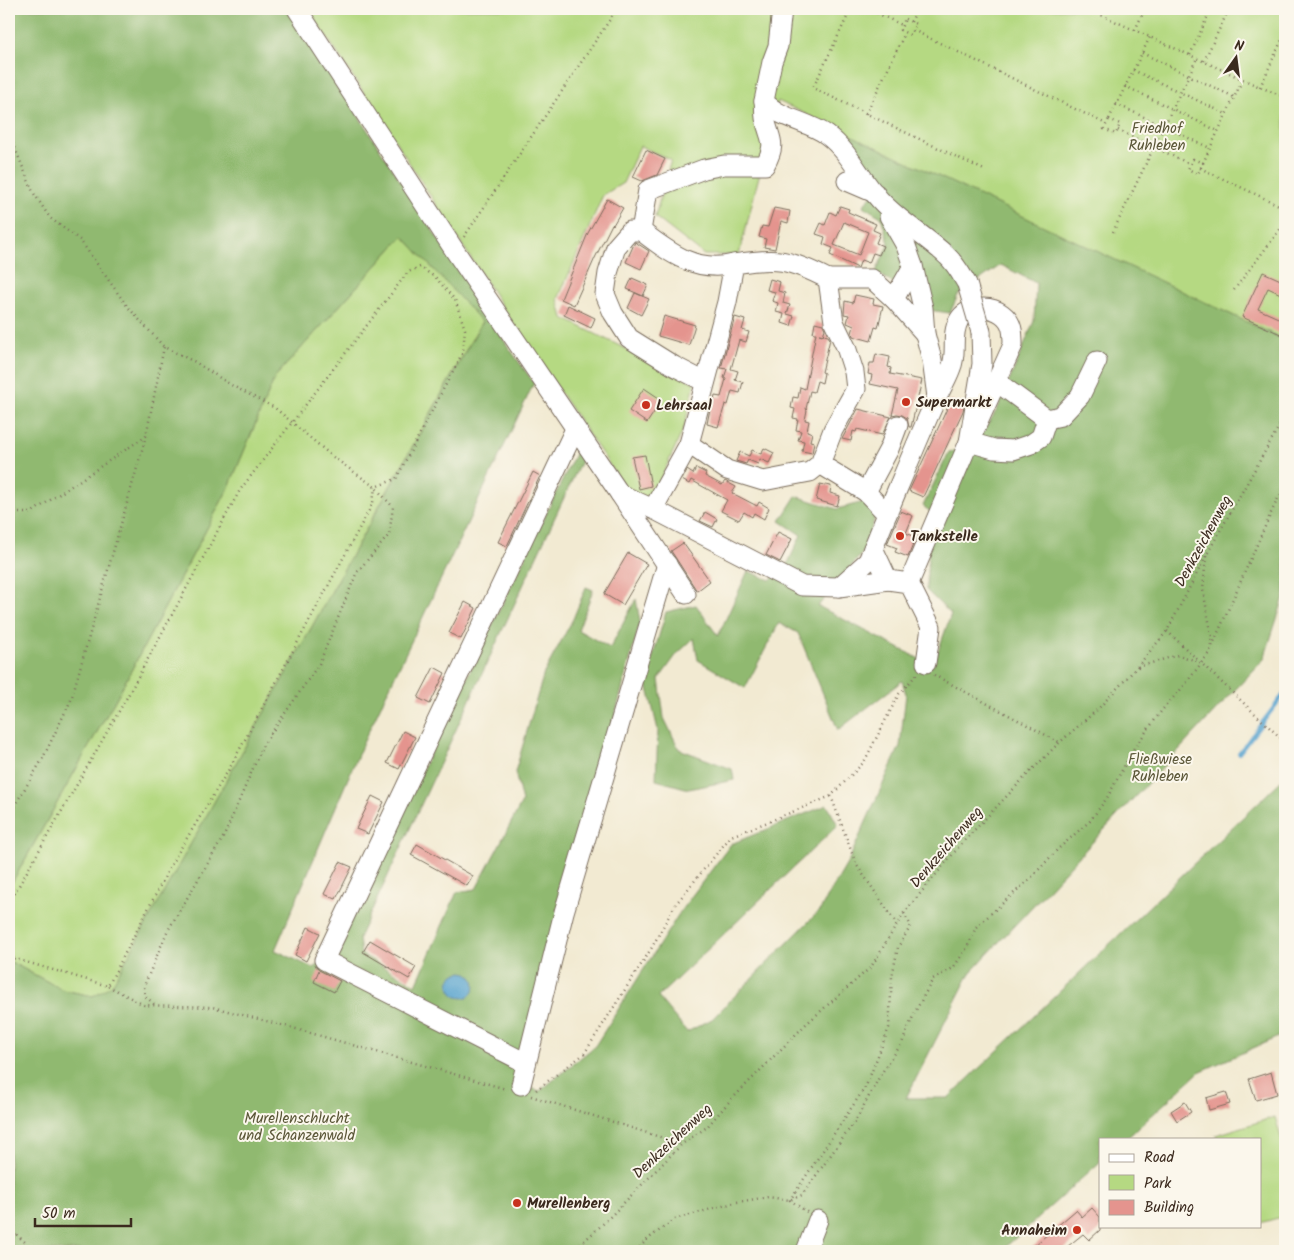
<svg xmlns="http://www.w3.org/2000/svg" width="1294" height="1260" font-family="Kalam,sans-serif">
	<rect width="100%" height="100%" fill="#fbf7ec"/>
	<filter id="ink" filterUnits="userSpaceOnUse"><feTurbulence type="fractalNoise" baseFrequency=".02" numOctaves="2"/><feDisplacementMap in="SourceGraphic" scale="10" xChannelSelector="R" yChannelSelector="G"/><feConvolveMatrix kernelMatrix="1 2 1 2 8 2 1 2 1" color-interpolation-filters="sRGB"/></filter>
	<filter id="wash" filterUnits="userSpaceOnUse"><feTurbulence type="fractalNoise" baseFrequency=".0096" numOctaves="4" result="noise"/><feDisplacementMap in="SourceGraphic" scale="20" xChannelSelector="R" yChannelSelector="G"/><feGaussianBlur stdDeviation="1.12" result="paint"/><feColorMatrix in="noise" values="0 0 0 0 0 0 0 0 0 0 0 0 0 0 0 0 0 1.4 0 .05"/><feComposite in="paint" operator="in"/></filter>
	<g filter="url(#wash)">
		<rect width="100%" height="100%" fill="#f2ead2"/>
		<g fill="#b5d982" stroke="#788250">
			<polygon points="308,9 1285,9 1285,340 778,101 739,255 704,255 655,217 671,160 640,146 623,183 603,195 558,299 563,318 695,383 684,428 650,502 624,486 514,325 374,108"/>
			<polygon points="403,236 482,321 112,986 93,996 63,990 9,961 9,888 118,695 229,487 275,377"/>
			<polygon points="1275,1117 1285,1151 1285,1216 1260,1223 1260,1139 1217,1139 1216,1135"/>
		</g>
		<polygon fill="#90b970" stroke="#667247" points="9,9 289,9 509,348 534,383 363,743 275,950 313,968 334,952 576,452 582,459 359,938 361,954 416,985 457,892 476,889 522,802 515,772 544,673 573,619 586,587 593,590 578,630 610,648 636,599 640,622 516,1084 540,1091 595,1046 682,909 731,844 827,805 838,825 658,997 687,1032 712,1019 820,910 848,862 900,746 906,694 902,681 838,730 798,633 779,623 745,688 698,660 694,638 677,654 659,679 664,718 679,749 732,769 734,780 689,789 656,780 658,730 646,680 666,612 696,605 718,636 748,571 770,580 788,563 801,535 780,521 796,496 837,509 864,502 877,511 864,551 818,606 933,666 951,614 926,590 931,512 923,506 949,452 973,448 998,408 1034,321 1036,283 1001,265 958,295 950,313 928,310 920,269 895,285 876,272 889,243 881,217 863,206 879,186 846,139 851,135 1285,340 1285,594 1264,659 970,973 906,1098 948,1098 1285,777 1285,1034 1199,1072 1126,1139 1100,1139 1100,1162 1001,1251 9,1251 9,961 63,990 93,996 112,985 482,322 403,236 275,377 229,487 118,695 9,888"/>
		<circle fill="#55a2ce" stroke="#486676" cx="462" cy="985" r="13"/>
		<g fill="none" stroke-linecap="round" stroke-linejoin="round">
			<polyline stroke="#55a2ce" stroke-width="4" points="1239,753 1285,693"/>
		</g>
		<g id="blocks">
			<g fill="#e4948e" fill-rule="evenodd">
				<polygon points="646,150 665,159 657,175 642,181 633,177"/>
				<polygon points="607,199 623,208 613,225 612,224 595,258 574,305 561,299 588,233"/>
				<path d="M840,206l9,3 -1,3 28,12 -3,6 7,3 -4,10 7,3 -4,9 -6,-2 -4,10 -8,-3 -3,8 -28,-13 3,-7 -10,-4 2,-7 -9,-3 5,-11 4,2 5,-13 6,3zM844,222l24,10 -9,23 -25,-10z"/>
				<polygon points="774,208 790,211 788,223 781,221 775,249 764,247 766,239 759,237 762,226 768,227"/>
				<polygon points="635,242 649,251 641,269 626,262"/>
				<polygon points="1263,272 1285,282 1285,296 1268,288 1258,309 1285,321 1285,336 1242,317"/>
				<polygon points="632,278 648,285 643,296 627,289"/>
				<polygon points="770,279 780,282 778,291 785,293 783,303 790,305 787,314 794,316 791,326 782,323 784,314 776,312 778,303 772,301 775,292 767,290"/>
				<polygon points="635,293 649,299 641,315 628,308"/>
				<polygon points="855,295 874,299 873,304 883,306 878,328 875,327 871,341 853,336 852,333 854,326 847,323 849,315 844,314 845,301 853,303"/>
				<polygon points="568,305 595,318 591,328 564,315"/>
				<polygon points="664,316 695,325 689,345 658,336"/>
				<polygon points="735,317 745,320 742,330 749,332 746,342 739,340 731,369 738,371 735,380 743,382 740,393 732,391 728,405 725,404 724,408 718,427 707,424 711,404 713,404 715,396 721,397 726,379 724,378 727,369 721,368"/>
				<polygon points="815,322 823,324 825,329 823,335 819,334 828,336 830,339 822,372 824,373 822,383 817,381 814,392 810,391 806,409 807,410 805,420 809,421 807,431 812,433 810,441 814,442 812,453 802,451 804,441 798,440 801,431 796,430 798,419 793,418 795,409 791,408 793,397 798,398 800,387 805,389 816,333 813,333"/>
				<polygon points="876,354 890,357 888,367 891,368 890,374 922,380 911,427 909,427 907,418 902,415 897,414 892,415 898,390 870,384 872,375 868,374 870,363 874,363"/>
				<polygon points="644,388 662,400 647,423 629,411"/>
				<polygon points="951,400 964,406 963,411 923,497 909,491"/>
				<polygon points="858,409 891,417 882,435 857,429 856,432 853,431 851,441 842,439"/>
				<polygon points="764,448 774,453 769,463 760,459 758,464 748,460 746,464 736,461 740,452 749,456 752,450 761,454"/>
				<polygon points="645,455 651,486 639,489 632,457"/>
				<polygon points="696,468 706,473 705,476 722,485 725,481 736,487 732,493 757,506 759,502 769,508 764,519 754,513 752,517 744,512 739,520 721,511 727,500 691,480 689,484 682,480 687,470 693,474"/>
				<polygon points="533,472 540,476 507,546 498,542"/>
				<polygon points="820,484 831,486 830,493 840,496 837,506 816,500"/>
				<polygon points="901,511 913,516 906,533 916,537 908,557 895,552 897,548 887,544"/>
				<polygon points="705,512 717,519 713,527 700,521"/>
				<polygon points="778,532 792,539 780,562 766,555"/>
				<polygon points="683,543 710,581 697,591 671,551"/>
				<polygon points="628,553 647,564 623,605 604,594"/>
				<polygon points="465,602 476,608 461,639 449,633"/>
				<polygon points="434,667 445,673 430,704 418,698"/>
				<polygon points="403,731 415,737 399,769 387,763"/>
				<polygon points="372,796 384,802 368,834 356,829"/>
				<polygon points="417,844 473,876 467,886 411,855"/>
				<polygon points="340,862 352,867 336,899 324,894"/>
				<polygon points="308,927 320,933 306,961 295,955"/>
				<polygon points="370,940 416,967 409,979 363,952"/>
				<polygon points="319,970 340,981 334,992 314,982"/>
				<polygon points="1271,1072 1277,1094 1256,1100 1249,1079"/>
				<polygon points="1226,1092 1230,1104 1209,1110 1206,1098"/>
				<polygon points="1185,1102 1191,1112 1177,1121 1171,1111"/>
				<polygon points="1092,1208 1100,1217 1100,1230 1089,1240 1083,1234 1062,1251 1028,1251 1076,1210 1082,1217"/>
			</g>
		</g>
	</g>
	<g filter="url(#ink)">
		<use href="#blocks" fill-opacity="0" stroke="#7b6d5d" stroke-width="1"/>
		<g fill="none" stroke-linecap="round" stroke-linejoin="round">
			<g stroke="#7b6d5d" stroke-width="21">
				<g id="minor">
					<polyline points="297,9 455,251 620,494 653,509 802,586 839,587 868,561 887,514 866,492 820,464"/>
					<path d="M782,9l-4,37 -6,16 -8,39c15,18 44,20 63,34 23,17 34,45 53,65 20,22 46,36 67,56 9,8 14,18 20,28"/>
					<polyline points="847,181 875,193"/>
					<polyline points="889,216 906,246 913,266 923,308 925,334 932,360 937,397"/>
					<path d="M641,231l7,-41 56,-21 20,-4h41c13,-24 4,-25 0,-47 -1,-6 0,-12 -1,-17"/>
					<polyline points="913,266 894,299 925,334"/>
					<polyline points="981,332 982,364 969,442 994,449 1013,450 1031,444 1041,437 1047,419"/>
					<path d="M705,382l-31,-16 -45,-28 -16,-25 -8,-19 3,-21 8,-26 14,-16h11c29,22 54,42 93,33"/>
					<polyline points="997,382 1047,419 1061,416 1080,396 1097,361"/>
					<polyline points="689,444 727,470 763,481 810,472 820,464 833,430 856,389 854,372 846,347 834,322 828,279 872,279 894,299"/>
					<polyline points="866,492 889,449 898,425"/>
					<polyline points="620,494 686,594"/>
					<path d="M653,509l36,-65 38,-142 7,-38c43,-7 55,-5 94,15"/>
					<path d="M873,548l15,32 21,3 60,-141 44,-97c0,-12 0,-23 -11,-31 -12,-9 -35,-8 -43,6 -9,15 -1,33 -8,48 -4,11 -10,21 -15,31 -17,38 -33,77 -49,115"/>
					<polyline points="909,583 931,627 926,663"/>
					<polyline points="839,587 888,580"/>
					<polyline points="526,1063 324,960 575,429"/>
					<polyline points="521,1085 564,912 667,564"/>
					<polyline points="806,1251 818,1220"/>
				</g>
			</g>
			<g stroke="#7b6d5d" stroke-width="2.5" stroke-dasharray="1 4" stroke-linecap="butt">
				<polyline points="851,9 813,88 984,170"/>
				<polyline points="868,9 902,25"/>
				<polyline points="1088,9 1260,87 1285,97"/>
				<polygon points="905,19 916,24 910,35 900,30"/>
				<polyline points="911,22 917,9"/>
				<polyline points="913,30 1106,124"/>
				<polyline points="1135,30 1145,9"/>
				<polyline points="1142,53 1234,97"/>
				<polyline points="1190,55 1211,9"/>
				<polyline points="1204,61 1229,9"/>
				<polyline points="1133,70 1226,114"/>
				<polyline points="1125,86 1218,131"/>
				<polyline points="1260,87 1285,33"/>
				<polyline points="1116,104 1210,148"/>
				<polyline points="866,114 905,33"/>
				<polyline points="1109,119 1150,37"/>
				<polygon points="1109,119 1120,124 1116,134 1104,129"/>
				<polyline points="1118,130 1190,164"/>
				<polyline points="9,134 33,192 50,218 80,240 127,306 164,347 195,362 231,385 275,408 333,457 375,487 396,479 463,352 465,329 455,300 436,278 420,267 408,272 240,490 126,699 9,903"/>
				<polygon points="1193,159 1203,163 1198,174 1188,169"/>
				<polyline points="1203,163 1243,79"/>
				<polyline points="1200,168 1285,208"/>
				<polyline points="1113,232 1197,58"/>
				<polyline points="464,237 617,9"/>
				<polyline points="1234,290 1285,223"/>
				<polyline points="9,513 31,513 146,436 164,347"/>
				<polyline points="1206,556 1203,590 1212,637 1210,647"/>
				<polyline points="1167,631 1285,742"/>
				<polyline points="1138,667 1178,655 1200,662"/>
				<polyline points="934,675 1059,742"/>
				<polyline points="831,796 856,864 897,924"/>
				<polyline points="9,815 42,760 71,700 146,436"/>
				<polyline points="9,957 108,986 173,861 228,771 373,503 375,487"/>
				<polyline points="108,986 144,1005 212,1007 293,1028 506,1089"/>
				<polyline points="154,1004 145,996 144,986 167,932 224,836 263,745 319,664 357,572 389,535 393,507 375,487"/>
				<polyline points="536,1090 584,1054 651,949 675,905 731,836 768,822 831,796 864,762 899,694 917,674"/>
				<polyline points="531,1096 682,1144"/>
				<polyline points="807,1212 790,1200 866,1086 889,1028 892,977 898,947 911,926 904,913"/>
				<polyline points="9,1228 35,1251"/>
				<polyline points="573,1251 604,1223 682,1144 707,1127 728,1103 805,1025 871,967 904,913 962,843 1026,776 1060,742 1098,709 1137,667 1167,631 1207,554 1285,416"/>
				<polyline points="636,1251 648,1239 675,1219 737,1202 768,1197 790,1200 802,1195 856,1120 881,1074 902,1043 914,1014 933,979 953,968 967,948 976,927 1031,878 1058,849 1090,821 1107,798 1134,748 1163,709 1184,686 1209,653 1271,513 1285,484"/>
			</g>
			<use href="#minor" stroke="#fff" stroke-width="19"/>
			<g stroke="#7b6d5d" stroke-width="21" stroke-linecap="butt">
				<polyline id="minor-bridge" points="967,284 981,332"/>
			</g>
			<use href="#minor-bridge" stroke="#fff" stroke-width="19"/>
		</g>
	</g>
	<g fill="#c8321e" stroke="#fbf7ec" stroke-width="2">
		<circle cx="906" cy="402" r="5"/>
		<circle cx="646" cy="405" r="5"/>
		<circle cx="900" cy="536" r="5"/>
		<circle cx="517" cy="1203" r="5"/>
		<circle cx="1077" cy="1230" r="5"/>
	</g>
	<g text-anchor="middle" stroke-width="4" stroke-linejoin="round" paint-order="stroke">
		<g font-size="15" fill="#5a5637" stroke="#fbf7ec">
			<text x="1157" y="133">Friedhof<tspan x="1157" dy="17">Ruhleben</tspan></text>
			<text x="1160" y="764">Fließwiese<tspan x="1160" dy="17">Ruhleben</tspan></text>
			<text x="297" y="1123">Murellenschlucht<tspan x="297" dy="17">und Schanzenwald</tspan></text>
		</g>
		<g font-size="15" font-weight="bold" fill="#3b2a1e" stroke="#fbf7ec" text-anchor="start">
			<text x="916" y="407">Supermarkt</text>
			<text x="656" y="410">Lehrsaal</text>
			<text x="910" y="541">Tankstelle</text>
			<text x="527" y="1208">Murellenberg</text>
			<text x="1067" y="1235" text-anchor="end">Annaheim</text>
		</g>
		<g font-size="15" fill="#3b2a1e" stroke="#fbf7ec">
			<text transform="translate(1203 541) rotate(-61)" y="5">Denkzeichenweg</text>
			<text transform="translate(946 847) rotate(-49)" y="5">Denkzeichenweg</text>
			<text transform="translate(672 1141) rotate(-43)" y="5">Denkzeichenweg</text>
		</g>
	</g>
	<rect width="1294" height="1260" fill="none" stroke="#fbf7ec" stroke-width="30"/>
	<rect x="1099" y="1138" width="162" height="90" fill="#fbf7ec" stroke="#aea59a"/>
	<rect x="1109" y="1154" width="25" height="8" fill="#ffffff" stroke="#aea59a"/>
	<text x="1144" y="1162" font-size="15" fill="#3b2a1e">Road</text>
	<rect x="1109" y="1175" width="25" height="15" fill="#b5d982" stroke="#aea59a"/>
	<text x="1144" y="1188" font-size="15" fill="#3b2a1e">Park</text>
	<rect x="1109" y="1200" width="25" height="15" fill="#e4948e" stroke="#aea59a"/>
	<text x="1144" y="1212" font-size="15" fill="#3b2a1e">Building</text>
	<g transform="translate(1236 58) rotate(14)" stroke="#fbf7ec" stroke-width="4" paint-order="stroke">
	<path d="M0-4L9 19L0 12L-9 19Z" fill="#3b2a1e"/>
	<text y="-8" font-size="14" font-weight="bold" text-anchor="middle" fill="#3b2a1e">N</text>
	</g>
	<path d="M35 1218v8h96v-8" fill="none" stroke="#3b2a1e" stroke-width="2.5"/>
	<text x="42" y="1218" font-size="15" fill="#3b2a1e" stroke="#fbf7ec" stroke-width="4" paint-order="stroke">50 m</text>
</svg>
